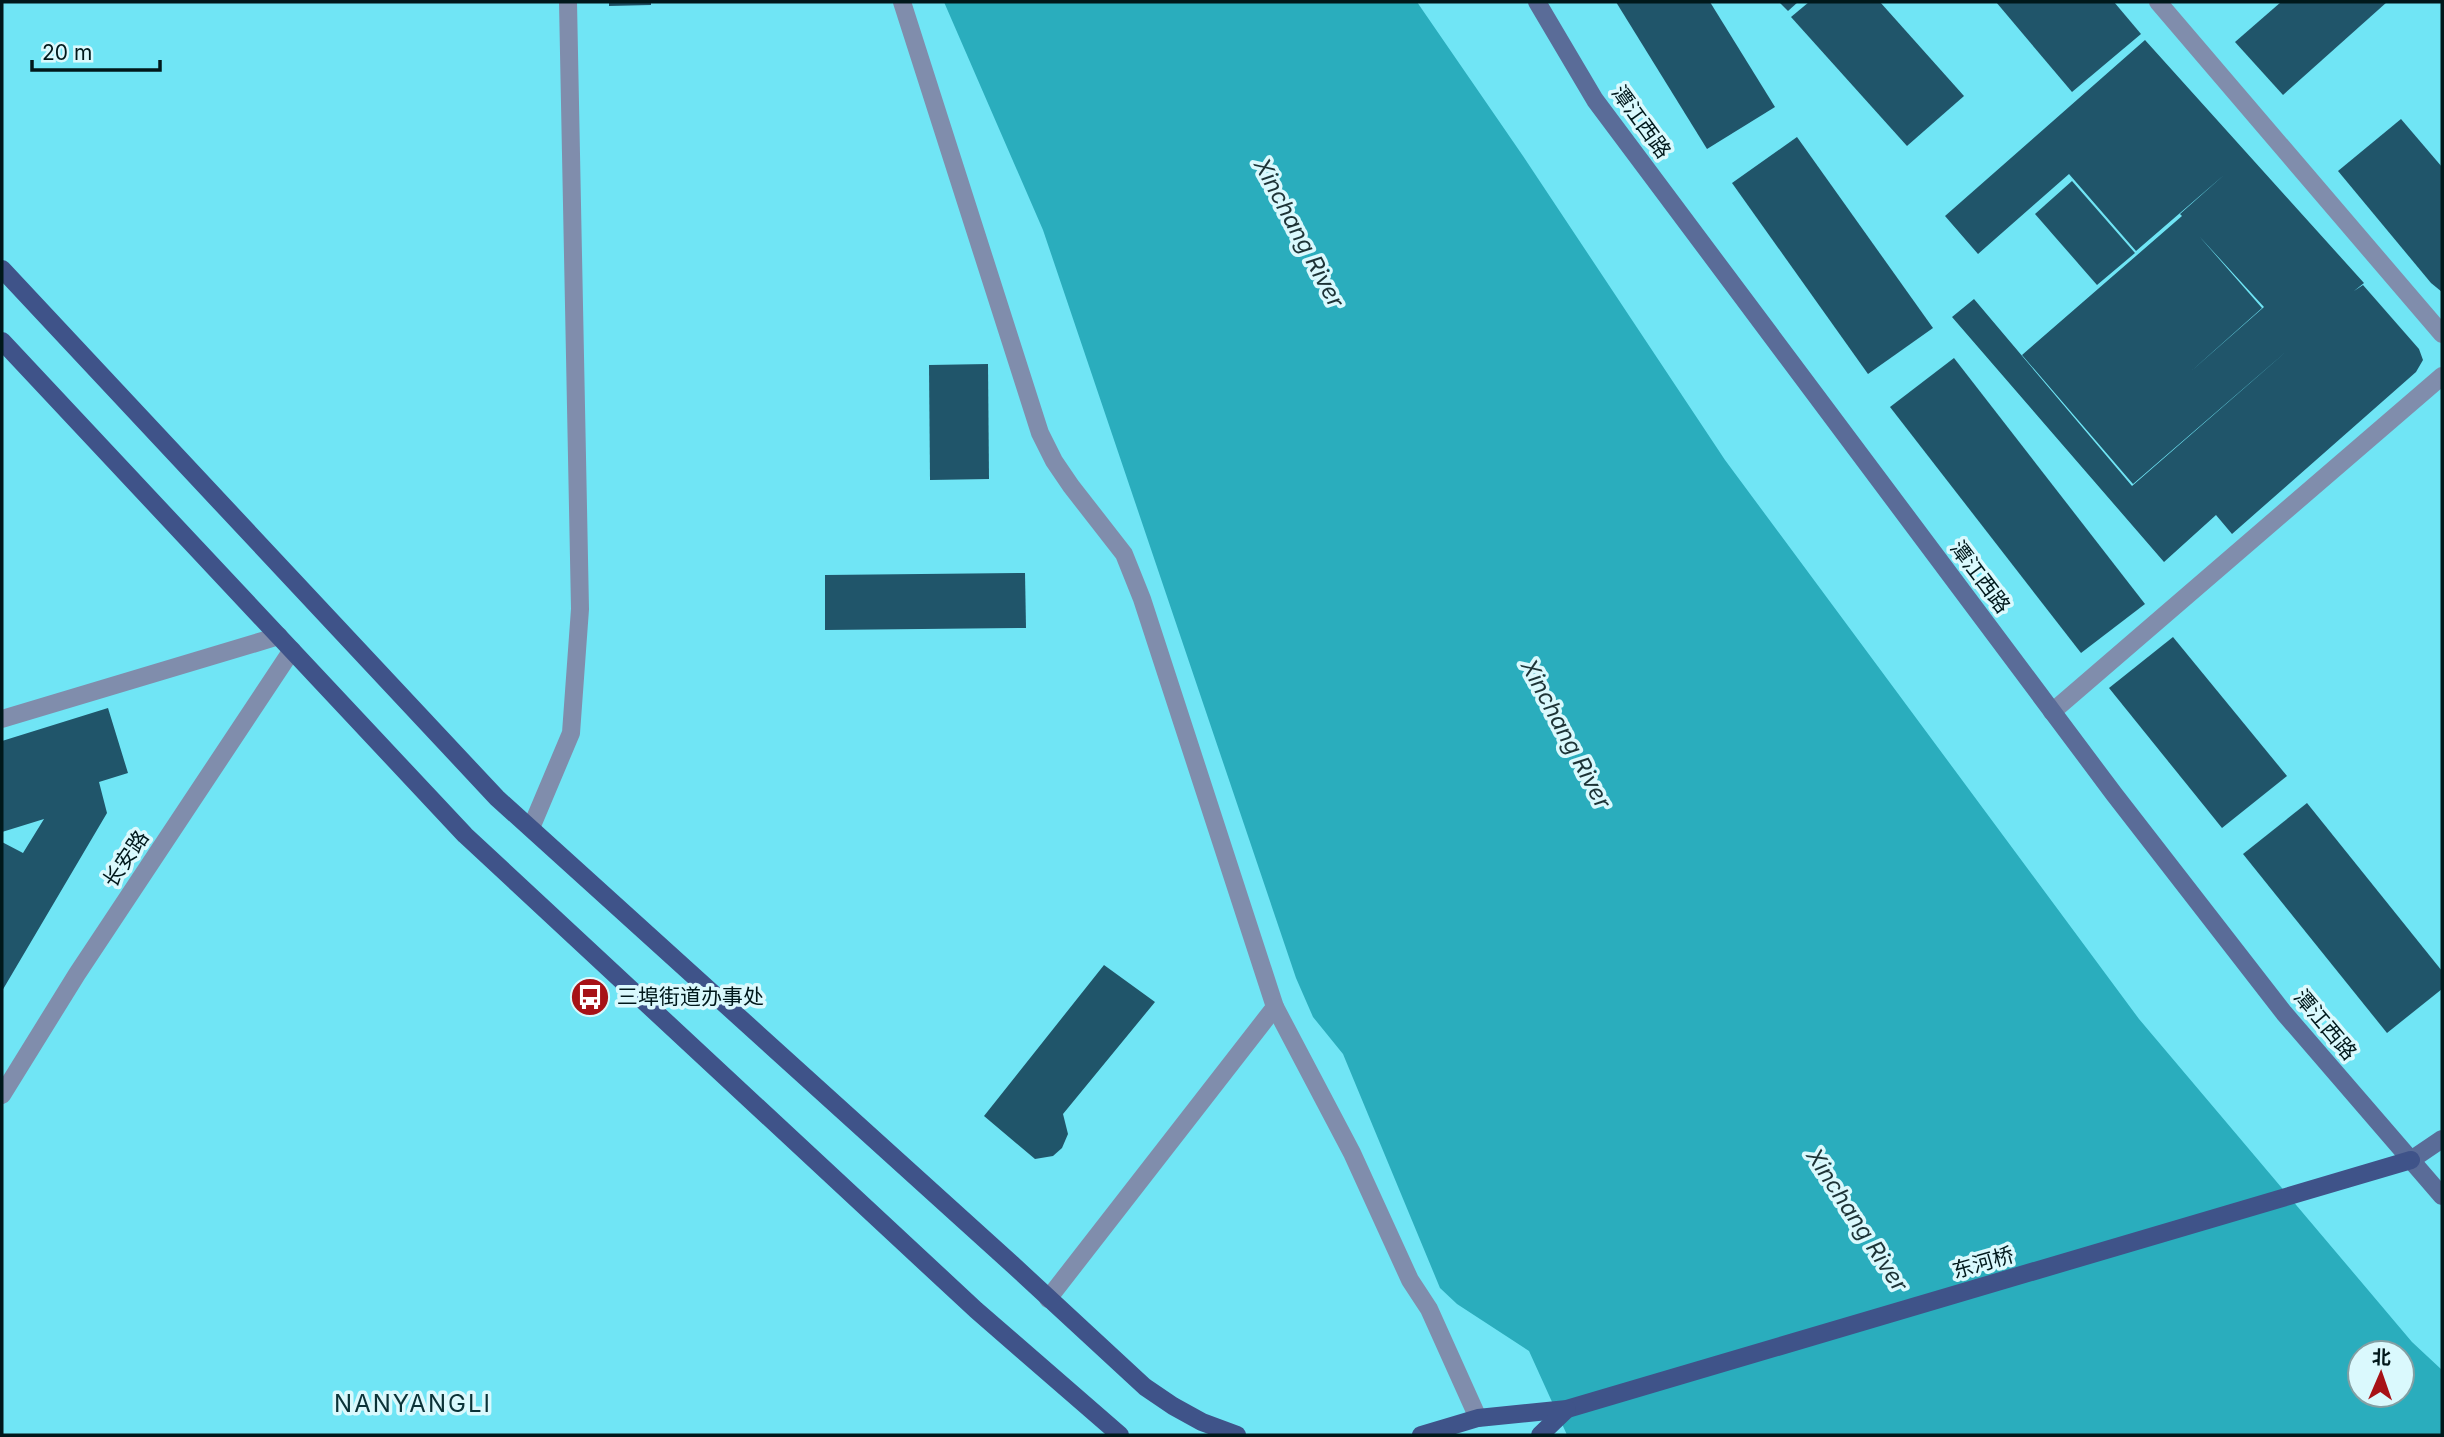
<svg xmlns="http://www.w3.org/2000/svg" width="2444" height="1437" font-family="Inter,'Noto Sans SC',sans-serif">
	<rect width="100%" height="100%" fill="#70e5f5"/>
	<path fill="#2aadbd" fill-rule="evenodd" d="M944,2h473l106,154 202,304 414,559 273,323 30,28v65h-875l-38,-84 -72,-47 -17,-16 -97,-234 -30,-37 -17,-39 -253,-748zM2360,1353h42v42h-42z"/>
	<g fill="#20556a" fill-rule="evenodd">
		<polygon points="609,2 651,2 651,5 609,6"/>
		<polygon points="1616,2 1710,2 1775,107 1707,149"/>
		<polygon points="1779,2 1798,2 1788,11"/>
		<polygon points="1809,2 1880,2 1964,96 1907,146 1791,17"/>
		<polygon points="1996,2 2114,2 2141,34 2072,92"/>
		<polygon points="2281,2 2387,2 2283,95 2235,42"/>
		<path d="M2145,40l219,243 -10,8 9,-6 56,64 4,11 -7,12 -184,162 -16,-19 -52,47 -212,-245 22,-18 158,187 164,-143 -163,141 -111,-129 160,-139 -2,-2 44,-39 -88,76 -67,-77 -91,80 -33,-38zM2199,236l65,71 -75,66 73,-65z"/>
		<polygon points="2401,119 2442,167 2442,292 2431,283 2338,171"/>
		<polygon points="1797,137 1933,328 1868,374 1732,183"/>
		<polygon points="2072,181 2135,253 2097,285 2035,214"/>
		<polygon points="1954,358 2145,604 2081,653 1890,407"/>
		<polygon points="988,364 989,479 930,480 929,365"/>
		<polygon points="1025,573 1026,628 825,630 825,575"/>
		<polygon points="2173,637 2287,776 2222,828 2109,688"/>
		<polygon points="108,708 128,773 99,782 107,813 2,991 2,842 23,853 44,819 2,832 2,741"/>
		<polygon points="2307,803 2442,971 2442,989 2387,1033 2243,854"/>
		<polygon points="1104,965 1155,1002 1063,1114 1068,1134 1062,1148 1053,1156 1035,1159 984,1116"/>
	</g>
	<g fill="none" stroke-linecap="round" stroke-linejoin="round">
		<g stroke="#808dac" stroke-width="18">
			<polyline points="902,2 1040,433 1054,461 1071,486 1124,554 1142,599 1275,1007 1048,1299"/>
			<polyline points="2158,2 2442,334"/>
			<polyline points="2052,712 2442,376"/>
			<polyline points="2,719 279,636"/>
			<polyline points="1275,1007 1352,1153 1410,1280 1429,1309 1478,1418"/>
		</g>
		<g stroke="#808dac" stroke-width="18">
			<polyline points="531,828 571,733 580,609 568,2"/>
			<polyline points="2,1095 77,974 292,650"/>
		</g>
		<g stroke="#5a6c98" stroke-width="18">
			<polyline points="1537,2 1595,100 2114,794 2284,1013 2442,1196"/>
			<polyline points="2411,1160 2442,1139"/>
		</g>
		<g stroke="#3f5389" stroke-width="18">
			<polyline points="2,269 497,798 1012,1264 1145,1387 1173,1406 1202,1422 1237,1435"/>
			<polyline points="2,341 465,835 976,1310 1120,1435"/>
			<polyline points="1421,1435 1478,1418 1567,1409 2411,1160"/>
			<polyline points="1540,1435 1567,1409"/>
		</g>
	</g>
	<defs>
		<g id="bus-disc" transform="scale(2.0125)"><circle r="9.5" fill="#a71217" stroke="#daf9fd"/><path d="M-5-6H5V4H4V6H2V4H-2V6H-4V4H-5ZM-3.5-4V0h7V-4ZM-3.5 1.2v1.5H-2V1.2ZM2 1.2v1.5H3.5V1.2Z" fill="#fff"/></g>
	</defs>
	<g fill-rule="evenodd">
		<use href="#bus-disc" x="590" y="997"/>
	</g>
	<g text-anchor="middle" stroke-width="7" stroke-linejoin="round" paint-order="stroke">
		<g font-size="21" fill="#00181b" stroke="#daf9fd">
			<text transform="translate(1641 122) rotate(54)" y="7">潭江西路</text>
			<text transform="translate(1980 577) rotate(53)" y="7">潭江西路</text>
			<text transform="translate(126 859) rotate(-56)" y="7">长安路</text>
			<text transform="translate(2325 1025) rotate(50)" y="7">潭江西路</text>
			<text transform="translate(1983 1263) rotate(-16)" y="7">东河桥</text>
		</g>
		<g font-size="21" fill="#00181b" stroke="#daf9fd" text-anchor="start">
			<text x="617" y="1004">三埠街道办事处</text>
		</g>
		<g font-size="23" font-style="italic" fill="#1d3336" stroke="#daf9fd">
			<text transform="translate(1299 233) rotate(62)" y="8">Xinchang River</text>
			<text transform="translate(1566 734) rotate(62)" y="8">Xinchang River</text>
			<text transform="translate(1857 1220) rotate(57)" y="8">Xinchang River</text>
		</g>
		<g font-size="24" letter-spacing="2" fill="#0b3237" stroke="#daf9fd">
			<text x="413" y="1412">NANYANGLI</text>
		</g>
	</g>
	<rect width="2444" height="1437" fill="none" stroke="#00181b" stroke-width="7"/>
	<g transform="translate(2381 1374) rotate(2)"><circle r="33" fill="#daf9fd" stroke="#839fa3" stroke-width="2"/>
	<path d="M0-5L12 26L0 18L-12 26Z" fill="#a71217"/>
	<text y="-10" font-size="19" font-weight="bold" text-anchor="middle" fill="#00181b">北</text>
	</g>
	<path d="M32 60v10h128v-10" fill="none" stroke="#00181b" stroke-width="3.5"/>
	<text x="42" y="60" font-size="21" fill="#00181b" stroke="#daf9fd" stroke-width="5" paint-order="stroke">20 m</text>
</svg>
